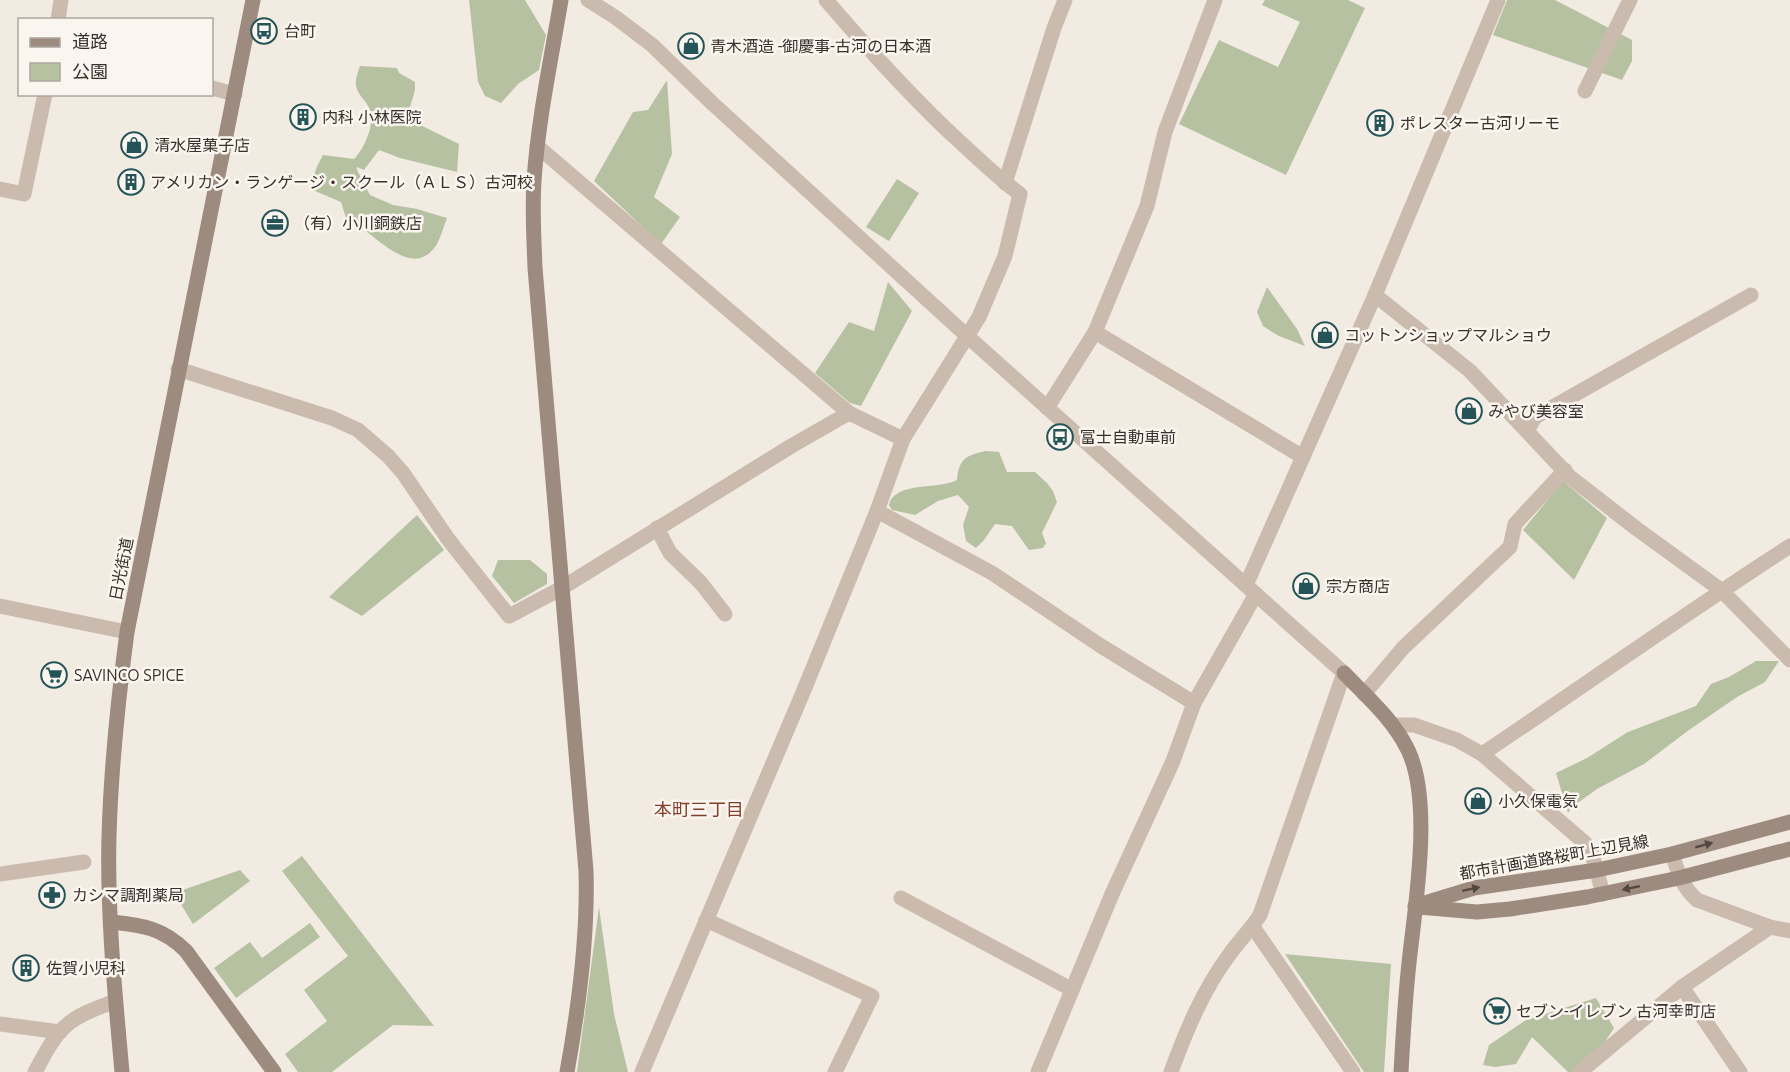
<svg xmlns="http://www.w3.org/2000/svg" width="1790" height="1072" font-family="Ubuntu,'Noto Sans JP',sans-serif">
	<rect width="100%" height="100%" fill="#f2ebe2"/>
	<g fill="#b6c1a2">
		<polygon points="469,0 525,0 546,35 539,70 518,84 501,103 485,96 478,82"/>
		<polygon points="1265,0 1348,0 1365,8 1286,175 1179,124 1219,40 1278,67 1300,22 1262,5"/>
		<polygon points="1507,0 1555,0 1632,40 1632,61 1622,80 1493,35"/>
		<path d="M360,66l37,2 2,5 16,9v8l-7,24 8,9 43,21 -2,28 -57,-14 -21,-8 -15,20 -7,-3v3l13,25 23,10 24,4 30,9c-3,8 -6,18 -10,26 -25,41 -66,-16 -91,-26l-5,-16 -26,-11c-5,-12 2,-25 8,-36l31,4c10,-10 21,-34 16,-49 -3,-9 -13,-15 -14,-25 -1,-6 2,-13 4,-19z"/>
		<polygon points="667,80 672,154 654,197 680,217 661,244 594,181 633,112 648,110"/>
		<polygon points="897,179 919,193 889,241 866,227"/>
		<polygon points="888,282 912,311 861,406 850,403 815,373 849,322 874,331"/>
		<polygon points="1267,287 1297,329 1305,346 1279,336 1263,326 1257,312"/>
		<path d="M985,451l14,1 8,20h28l12,11 6,8 4,11 -15,31 4,10 -3,5 -14,2 -17,-24 -17,-2 -11,16 -8,8 -10,-7 -3,-16 6,-18 -11,-12 -20,6 -23,14 -23,-5 -3,-5c5,-24 49,-15 68,-25 2,-21 8,-24 28,-29z"/>
		<polygon points="1563,481 1607,518 1574,580 1523,530"/>
		<polygon points="417,515 444,550 362,616 329,597"/>
		<polygon points="498,560 530,560 547,574 547,584 514,603 492,576"/>
		<polygon points="1756,661 1779,661 1765,682 1737,697 1689,730 1644,764 1597,789 1572,807 1568,813 1556,773 1587,758 1628,732 1696,706 1711,684 1729,677"/>
		<polygon points="302,856 434,1026 393,1025 332,1072 298,1072 285,1054 327,1021 304,990 348,956 282,871"/>
		<polygon points="240,870 250,881 193,924 174,893"/>
		<polygon points="599,907 614,1014 628,1072 577,1072"/>
		<polygon points="310,923 320,937 236,998 214,968 250,942 262,958"/>
		<polygon points="1285,954 1391,964 1384,1072 1364,1072"/>
		<polygon points="1596,998 1614,1028 1585,1072 1568,1072 1532,1037 1516,1064 1495,1067 1483,1065 1489,1045 1526,1020"/>
	</g>
	<g fill="none" stroke-linecap="round" stroke-linejoin="round">
		<g stroke="#cabbae" stroke-width="15">
			<path d="M588,0l27,17 37,28 60,58 254,232 378,338 -84,242c-9,14 -21,26 -31,40 -26,35 -43,76 -58,117"/>
			<polyline points="58,20 61,0"/>
			<polyline points="212,88 235,94"/>
			<polyline points="1585,91 1630,0"/>
			<polyline points="537,146 849,413"/>
			<polyline points="1005,183 1054,28 1065,0"/>
			<polyline points="0,189 24,194 45,94"/>
			<polyline points="1375,295 1470,371 1570,477 1637,529 1721,590 1790,660"/>
			<polyline points="1095,332 1303,457"/>
			<polyline points="178,369 332,418 358,430 388,456 403,473 448,539 509,616 560,589 793,445 849,413 903,439"/>
			<polyline points="1047,408 1095,332 1147,206 1165,132 1215,0"/>
			<polyline points="1527,431 1535,417 1751,295"/>
			<polyline points="877,511 992,573 1101,646 1194,703"/>
			<polyline points="657,528 670,553 701,583 725,614"/>
			<polyline points="1246,585 1375,295 1498,0"/>
			<polyline points="0,606 127,632"/>
			<polyline points="1364,694 1403,648 1510,547 1515,524 1565,470"/>
			<polyline points="1394,725 1414,725 1457,740 1482,754 1585,843 1592,854 1603,894"/>
			<path d="M1482,754c103,-69 204,-141 308,-208"/>
			<path d="M1672,854c6,18 10,33 25,46l73,27 20,4"/>
			<polyline points="0,874 84,862"/>
			<polyline points="901,898 1071,989"/>
			<polyline points="706,920 872,996 835,1072"/>
			<polyline points="1253,927 1353,1072"/>
			<polyline points="1682,987 1740,1072"/>
			<polyline points="0,1024 60,1032"/>
			<path d="M35,1072c9,-16 18,-36 33,-48 13,-11 32,-17 47,-23"/>
			<path d="M642,1072l162,-382 73,-179 26,-72 76,-122 26,-61 15,-62c-22,-16 -40,-34 -60,-52 -48,-44 -91,-92 -134,-142"/>
			<polyline points="1038,1072 1112,894 1173,761 1194,703 1256,594"/>
			<polyline points="1580,1072 1682,987 1770,927"/>
		</g>
		<g stroke="#9e8b7f" stroke-width="15">
			<path d="M561,0c-10,60 -23,120 -27,181 -2,29 0,58 1,87l51,603c2,68 -7,135 -19,201"/>
			<path d="M1344,673c23,24 49,46 64,77 25,52 7,156 1,213 -4,36 -6,73 -8,109"/>
			<polyline points="1415,906 1474,888 1597,870 1672,854 1790,822"/>
			<polyline points="1419,907 1477,912 1510,909 1587,897 1679,878 1790,849"/>
			<path d="M112,922c30,3 51,6 74,29l88,121"/>
			<path d="M122,1072c-7,-78 -15,-158 -13,-236 2,-69 9,-136 18,-204l126,-632"/>
		</g>
	</g>
	<defs><path id="oneway-solid" d="M-6-.8H1V-3.2L6.5 0L1 3.2V.8H-6Z" transform="scale(1.5)"/></defs>
	<g fill="#524741">
		<use href="#oneway-solid" transform="translate(1704 845) rotate(-15)"/>
		<use href="#oneway-solid" transform="translate(1631 888) rotate(168)"/>
		<use href="#oneway-solid" transform="translate(1471 889) rotate(-12)"/>
	</g>
	<defs>
		<g id="bus-ring" transform="scale(1.35)"><circle r="9.5" fill="#faf5ee" stroke="#245458" stroke-width="1.5"/><path d="M-5-6H5V4H4V6H2V4H-2V6H-4V4H-5ZM-3.5-4V0h7V-4ZM-3.5 1.2v1.5H-2V1.2ZM2 1.2v1.5H3.5V1.2Z" fill="#245458"/></g>
		<g id="shop-ring" transform="scale(1.35)"><circle r="9.5" fill="#faf5ee" stroke="#245458" stroke-width="1.5"/><path d="M-5-2.5h2.3a2.7 3.5 0 0 1 5.4 0H5L5.5 6h-11ZM-1.5-2.5h3a1.5 2.3 0 0 0-3 0Z" fill="#245458"/></g>
		<g id="building-ring" transform="scale(1.35)"><circle r="9.5" fill="#faf5ee" stroke="#245458" stroke-width="1.5"/><path d="M-4-6H4V6H1V3H-1V6H-4ZM-2.5-4.3h1.7v1.8h-1.7ZM.8-4.3h1.7v1.8H.8ZM-2.5-1h1.7V.8h-1.7ZM.8-1h1.7V.8H.8Z" fill="#245458"/></g>
		<g id="office-ring" transform="scale(1.35)"><circle r="9.5" fill="#faf5ee" stroke="#245458" stroke-width="1.5"/><path d="M-6-3h4V-5.5h4V-3h4V5H-6ZM-1-4.5V-3h2v-1.5ZM-6 0V1H6V0Z" fill="#245458"/></g>
		<g id="supermarket-ring" transform="scale(1.35)"><circle r="9.5" fill="#faf5ee" stroke="#245458" stroke-width="1.5"/><path d="M-6-5.5h2.5l.6 2H6L4.5 2H-2.5L-4.4-4H-6ZM-1.5 3.2a1.3 1.3 0 1 0 .1 0ZM3 3.2a1.3 1.3 0 1 0 .1 0Z" fill="#245458"/></g>
		<g id="pharmacy-ring" transform="scale(1.35)"><circle r="9.5" fill="#faf5ee" stroke="#245458" stroke-width="1.5"/><path d="M-2-6h4v4h4v4h-4v4h-4v-4h-4v-4h4Z" fill="#245458"/></g>
	</defs>
	<g fill-rule="evenodd">
		<use href="#bus-ring" x="264" y="31"/>
		<use href="#shop-ring" x="691" y="46"/>
		<use href="#building-ring" x="303" y="117"/>
		<use href="#building-ring" x="1380" y="123"/>
		<use href="#shop-ring" x="134" y="145"/>
		<use href="#building-ring" x="131" y="182"/>
		<use href="#office-ring" x="275" y="223"/>
		<use href="#shop-ring" x="1325" y="335"/>
		<use href="#shop-ring" x="1469" y="411"/>
		<use href="#bus-ring" x="1060" y="437"/>
		<use href="#shop-ring" x="1306" y="586"/>
		<use href="#supermarket-ring" x="54" y="675"/>
		<use href="#shop-ring" x="1478" y="801"/>
		<use href="#pharmacy-ring" x="52" y="895"/>
		<use href="#building-ring" x="26" y="968"/>
		<use href="#supermarket-ring" x="1497" y="1011"/>
	</g>
	<g text-anchor="middle" stroke-width="5" stroke-linejoin="round" paint-order="stroke">
		<g font-size="16" fill="#39302c" stroke="#faf5ee" text-anchor="start">
			<text x="284" y="37">台町</text>
			<text x="710" y="52">青木酒造 -御慶事-古河の日本酒</text>
			<text x="322" y="123">内科 小林医院</text>
			<text x="1400" y="129">ポレスター古河リーモ</text>
			<text x="154" y="151">清水屋菓子店</text>
			<text x="150" y="188">アメリカン・ランゲージ・スクール（ＡＬＳ）古河校</text>
			<text x="294" y="229">（有）小川銅鉄店</text>
			<text x="1344" y="341">コットンショップマルショウ</text>
			<text x="1488" y="417">みやび美容室</text>
			<text x="1080" y="443">富士自動車前</text>
			<text x="1326" y="592">宗方商店</text>
			<text x="74" y="681">SAVINCO SPICE</text>
			<text x="1498" y="807">小久保電気</text>
			<text x="72" y="901">カシマ調剤薬局</text>
			<text x="46" y="974">佐賀小児科</text>
			<text x="1516" y="1017">セブン-イレブン 古河幸町店</text>
		</g>
		<g font-size="16" fill="#39302c" stroke="#faf5ee">
			<text transform="translate(121 569) rotate(-79)" y="6">日光街道</text>
			<text transform="translate(1554 857) rotate(-10)" y="6">都市計画道路桜町上辺見線</text>
		</g>
		<g font-size="18" fill="#82402b" stroke="#faf5ee">
			<text x="699" y="816">本町三丁目</text>
		</g>
	</g>
	<rect x="18" y="18" width="195" height="78" fill="#faf5ee" stroke="#ada6a0" stroke-width="1.5"/>
	<rect x="30" y="38" width="30" height="9" fill="#9e8b7f" stroke="#ada6a0" stroke-width="1.5"/>
	<text x="72" y="48" font-size="18" fill="#39302c">道路</text>
	<rect x="30" y="63" width="30" height="18" fill="#b6c1a2" stroke="#ada6a0" stroke-width="1.5"/>
	<text x="72" y="78" font-size="18" fill="#39302c">公園</text>
</svg>
